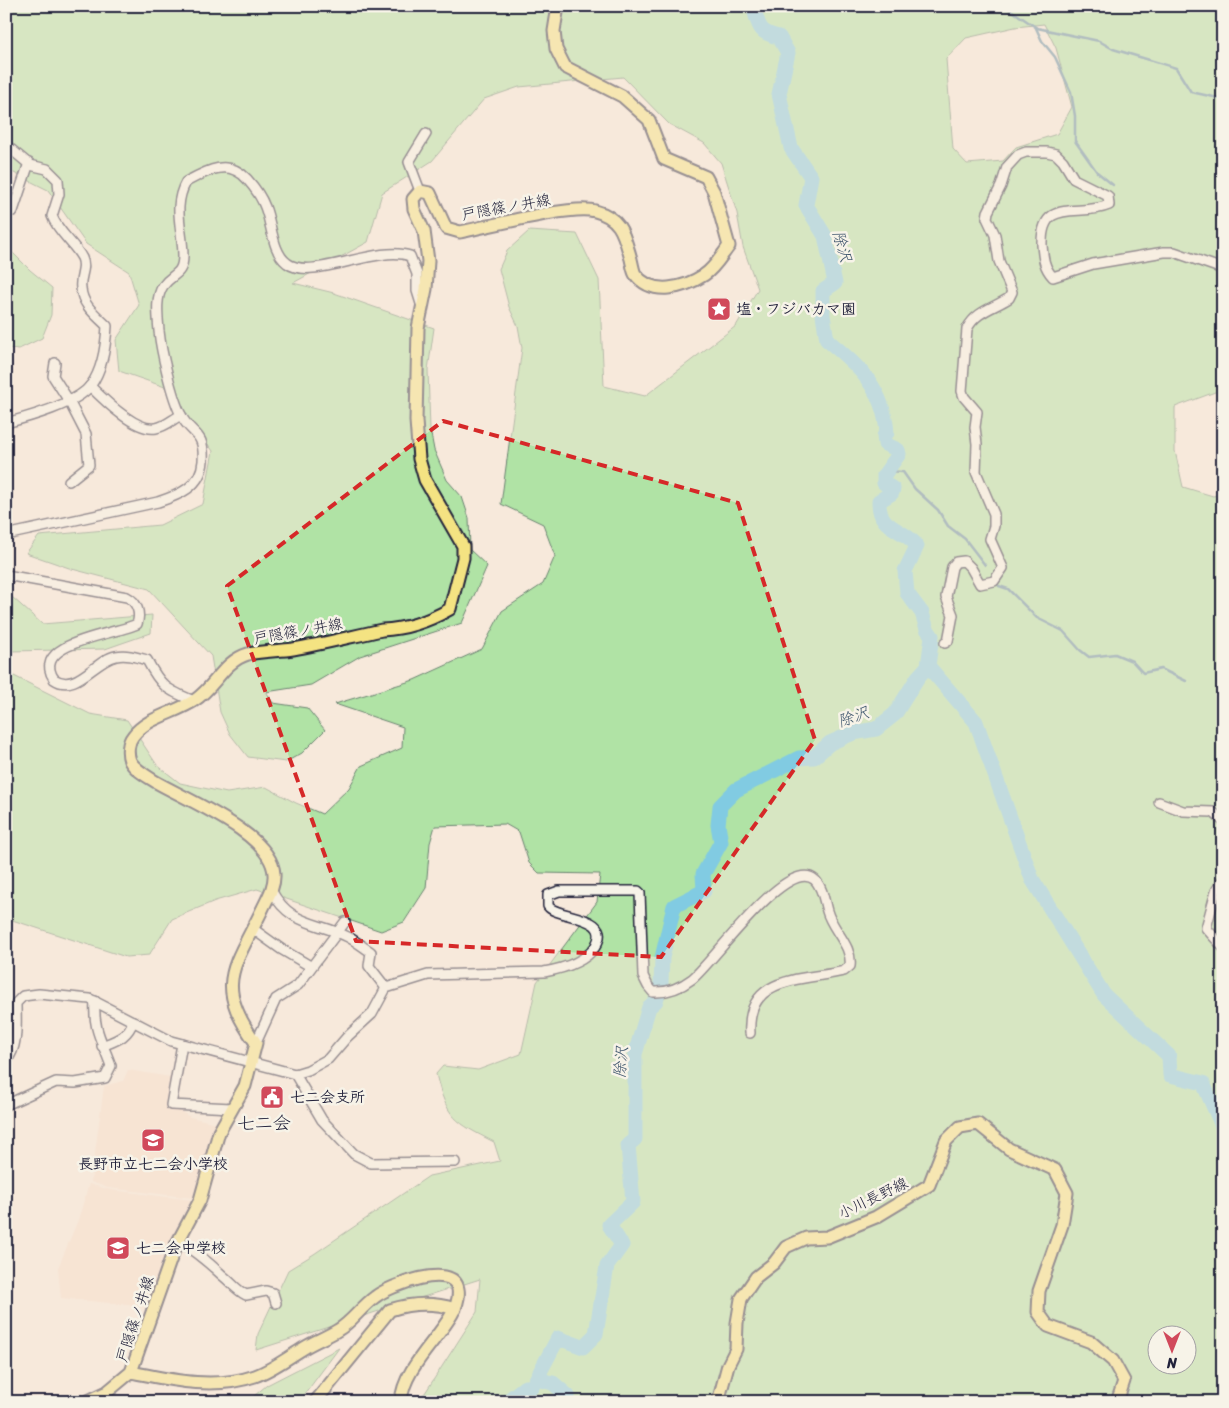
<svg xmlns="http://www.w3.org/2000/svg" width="1229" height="1408" font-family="Sriracha,'Klee One',sans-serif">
	<rect width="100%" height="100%" fill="#f7e9db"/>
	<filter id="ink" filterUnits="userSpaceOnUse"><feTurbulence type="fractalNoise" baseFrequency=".02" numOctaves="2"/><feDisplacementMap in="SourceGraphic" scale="10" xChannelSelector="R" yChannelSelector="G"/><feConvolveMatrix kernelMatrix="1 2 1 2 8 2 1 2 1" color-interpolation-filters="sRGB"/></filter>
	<g filter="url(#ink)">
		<g fill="#f6ddcb">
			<polygon points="128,1070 170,1077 166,1108 181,1111 190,1117 216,1123 207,1149 202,1179 193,1198 108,1188 91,1182 104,1086 123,1081"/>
			<polygon points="89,1184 111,1190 192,1200 170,1242 148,1307 61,1298 58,1268 78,1220"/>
		</g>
		<g fill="#b0e3a5" stroke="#698270" fill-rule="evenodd">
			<path d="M6,6h1217v383l-48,18v44l8,36 30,9 10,-2v908h-810l12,-9 52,-81 3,-33 -224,71 2,-16 30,-64 26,-16 115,-78 71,-15 -6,-19c-39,-20 -47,-23 -58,-68l7,-8 35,4 43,-16 16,-72 60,-80 3,-28 -61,-1 -10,-10 -10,-31 -14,-8 -70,2 -5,17 -4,45 -22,34 -23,9 -124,-42 -42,12 -43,18 -23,36 -23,2 -120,-39v-322l6,1 30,27 110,-9 -1,18 -46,16 -94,2 -5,21 84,42 37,6 30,45 23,18 47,10 39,-6 30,16 26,11 27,-26 12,-22 41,-18 1,-21 -68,-23 79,-24 68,-31 20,-38 41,-27 12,-28 -12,-32 -42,-20 21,-156 -4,-22 -9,-19 -10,-38 8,-18 22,-20 48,3 22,46 5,106 41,10 91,-70 22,-37 -15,-42 -6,-34 -16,-50 -17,-20 -35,-19 -46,-47 -104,10 -35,12 -52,62 -50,32 -14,49 -75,41 41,10 100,35 -6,42 2,59 4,21 13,30 15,17 7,21 1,32 17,16 -25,57 -102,33 -49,29 -45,7 7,11 34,5 18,22 -23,23 -16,9 -38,-5 -18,-23 -10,-22 -9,-56 -62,-67 -77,-20 -46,-16 13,-17 121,-11 43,-21 10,-53 -48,-64 -46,-16 -3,-31 23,-35 -10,-33 -43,-28 -38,-54 -42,-21zM1044,24l12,24 16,59 -15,27 -41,13 -13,14 -36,3 -14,-15 -7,-90 20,-21 49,-11zM1156,1336h30v30h-30z"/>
			<polygon points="6,246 30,270 52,288 51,315 42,338 19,349 6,348"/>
			<polygon points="339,1348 299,1402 247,1402 267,1385"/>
		</g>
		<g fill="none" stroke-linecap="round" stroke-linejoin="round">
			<g stroke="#5b879f" stroke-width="2.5">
				<polyline points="1005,6 1037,28 1099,41 1113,49 1176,68 1191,92 1223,99"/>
				<polyline points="1036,28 1042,41 1055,57 1071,92 1075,116 1075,141 1097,172 1113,185"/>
				<polyline points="887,471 903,472 915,489 938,510 948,526 965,539 985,565"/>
				<polyline points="999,586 1008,589 1037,618 1063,631 1080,650 1089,657 1115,654 1132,661 1143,673 1161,669 1186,681"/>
			</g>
			<g stroke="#81cbe2" stroke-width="15">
				<polyline points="928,666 976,722 1032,879 1104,995 1169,1056 1170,1075 1203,1083 1223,1128"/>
				<polyline points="539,1374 544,1381 553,1383 568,1396 566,1402"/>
				<path d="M506,1402l19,-15h7l26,-49 25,9 13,-13 11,-68 15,-21 -13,-20 24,-23 -5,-57 7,-6v-85l14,-47 7,-6 5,-17 1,-26 12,-52 30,-15 -1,-17 18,-32 -3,-17 2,-19 16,-16 63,-32 15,-1 16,-14 23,-10 23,-4 19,-15 23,-37 10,-11 4,-30 -5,-7 -5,-16 -15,-20 -2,-22 12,-25c-13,-19 -39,-15 -38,-45l13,-8 1,-4 -9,-6v-8l15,-21 -1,-4 -13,-6 -1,-8 3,-3c-3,-44 -28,-67 -60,-93l-4,-25v-24l12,-8 -10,-47 -19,-31 5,-28 -20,-29 -12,-54 9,-41 -9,-16c-21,-4 -20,-11 -26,-31"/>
			</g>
			<g stroke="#22223b" stroke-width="12">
				<g id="minor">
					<path d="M6,145l24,20 17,4 11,11 1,14 -7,22c6,16 22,27 30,42 5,11 -3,19 -1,30 1,17 15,27 26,38 -1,18 -5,44 -16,59 -14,19 -62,32 -85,38"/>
					<polyline points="420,191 409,162 426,134"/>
					<polyline points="13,211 29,163"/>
					<polyline points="55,363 53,376 69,401 86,434 89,465 69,481"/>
					<path d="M90,386c14,14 46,46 66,42 9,-1 17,-9 25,-13"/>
					<path d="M6,535l152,-33c21,-7 43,-15 45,-41 2,-31 -12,-25 -22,-46 -9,-17 -20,-64 -22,-84 -1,-14 -4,-33 4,-45 9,-13 20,-10 20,-30 0,-27 -11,-49 3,-74 20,-11 42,-24 61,-3 8,9 14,17 18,28 7,17 7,45 22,56 24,19 90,-19 123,-7l7,18v17l5,16"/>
					<path d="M6,575l121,22c10,5 14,16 10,27 -19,10 -108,18 -83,55 22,15 41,-19 62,-23 11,-2 20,1 31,4 14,27 20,30 47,41"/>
					<path d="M945,643l3,-2 5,-26 -7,-18 6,-30 4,-5 8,-1 7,7 9,16 14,-3 9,-13 -13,-29 4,-13v-12l-18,-42 1,-28 -2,-17 2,-15 -13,-15 -2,-6 5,-62c9,-18 27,-21 42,-31l3,-6 -13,-31 -4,-26 -8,-17 1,-6 13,-26 6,-19 11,-12 8,-3h21l9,2 7,7 11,18 34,17 1,9c-30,13 -68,-9 -67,40 1,12 2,23 11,32l40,-13 71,-12h10l49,17"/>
					<polyline points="1159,802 1183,811 1213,812 1223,821"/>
					<polyline points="1223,880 1216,891 1206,928 1223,947"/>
					<path d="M271,890c20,37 46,31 77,47 8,4 15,10 23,15l-2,14 17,22"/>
					<polyline points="253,929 281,949 310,966"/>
					<polyline points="256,1043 276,999 298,985 345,922"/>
					<polyline points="182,1044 171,1105 232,1108"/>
					<path d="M102,1046c15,-6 26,-9 31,-25"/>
					<path d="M6,1061c13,-14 10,-39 10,-58l7,-7 16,-2 51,5 81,42 124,33 13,-4 20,-11 19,-22 25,-23 14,-26 42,-13 116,-3c17,-3 41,-10 51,-25 20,-33 -38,-28 -47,-41v-11l11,-4h79l2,2 3,83 5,10 5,6c15,1 27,-4 39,-13 21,-16 95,-124 123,-99 8,8 9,21 12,31 5,19 26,35 23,55l-6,5c-40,10 -98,3 -94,62"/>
					<polyline points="295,1074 322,1120 354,1154 371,1163 455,1162"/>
					<path d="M6,1105l50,-23 19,1 30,-5 6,-12c-9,-26 -18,-35 -16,-65"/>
					<path d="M178,1241c16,9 30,21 44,34 9,7 14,15 24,20l20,-4 7,2 3,10"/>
				</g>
			</g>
			<g stroke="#22223b" stroke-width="15">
				<g id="major">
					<path d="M131,1372c40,8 83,18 124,4 17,-6 34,-19 49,-28 11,-7 23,-11 34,-18 14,-8 23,-23 37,-33 14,-11 78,-36 83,-8 6,32 -55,70 -57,113"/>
					<path d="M86,1402l21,-10 24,-20 44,-125 25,-47 19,-68 26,-46 11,-43c-43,-59 -22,-75 6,-133 5,-11 13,-23 12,-36 -2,-40 -87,-74 -118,-92 -8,-5 -21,-12 -26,-21 -3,-8 -2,-19 3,-25 14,-19 43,-23 62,-36 20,-13 29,-39 53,-46 15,-3 31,-3 45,-5 30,-5 60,-13 89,-19 25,-1 47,-9 68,-21l13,-51v-12l-38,-66 -6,-21 -3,-38 2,-93 8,-39 2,-28 -4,-30 -10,-22 -1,-10 7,-8 10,2 16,35 14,4c27,-5 113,-28 135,-21 27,7 29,25 36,48 1,4 2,11 4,15 17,23 49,14 69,1 10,-6 18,-20 25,-29l-15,-54 -8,-15 -42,-18 -15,-39 -27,-24 -57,-29 -9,-18 -2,-18 4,-25"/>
					<path d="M315,1402l75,-92c22,-7 43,-8 65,-1"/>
					<polyline points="718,1402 728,1365 736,1349 737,1323 741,1299 756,1277 774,1263 786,1247 806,1238 827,1237 876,1217 929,1185 946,1141 960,1127 978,1124 1009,1149 1055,1170 1067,1193 1062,1225 1039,1291 1038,1312 1048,1326 1091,1342 1113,1361 1124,1381 1117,1402"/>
				</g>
			</g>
			<use href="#minor" stroke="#f7f3e8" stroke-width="9"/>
			<use href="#major" stroke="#f4e382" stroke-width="11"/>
		</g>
	</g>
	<path d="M0 0H1229V1408H0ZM443,421l295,82 77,237 -154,217 -305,-16 -129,-355z" fill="#f7e9db" fill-opacity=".55" fill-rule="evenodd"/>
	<path fill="none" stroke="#d62828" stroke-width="4" stroke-dasharray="10 6" stroke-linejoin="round" d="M443,421l295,82 77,237 -154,217 -305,-16 -129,-355z"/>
	<defs>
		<g id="sight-square" transform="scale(1.25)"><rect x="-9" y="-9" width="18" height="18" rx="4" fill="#d1495b" stroke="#f7f3e8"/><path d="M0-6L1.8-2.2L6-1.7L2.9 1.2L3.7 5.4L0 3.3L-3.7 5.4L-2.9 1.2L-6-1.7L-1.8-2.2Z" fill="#fff"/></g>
		<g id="civic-square" transform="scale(1.25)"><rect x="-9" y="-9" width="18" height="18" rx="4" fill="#d1495b" stroke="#f7f3e8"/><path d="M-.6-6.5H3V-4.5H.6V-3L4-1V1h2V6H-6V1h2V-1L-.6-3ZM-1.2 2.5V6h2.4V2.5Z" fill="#fff"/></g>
		<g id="school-square" transform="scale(1.25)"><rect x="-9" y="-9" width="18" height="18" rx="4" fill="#d1495b" stroke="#f7f3e8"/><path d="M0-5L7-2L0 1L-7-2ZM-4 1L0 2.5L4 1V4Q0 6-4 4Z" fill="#fff"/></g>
	</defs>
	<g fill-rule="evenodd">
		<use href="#sight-square" x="719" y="309"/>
		<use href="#civic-square" x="272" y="1097"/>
		<use href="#school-square" x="153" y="1140"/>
		<use href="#school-square" x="118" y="1248"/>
	</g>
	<g text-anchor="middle" stroke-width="5" stroke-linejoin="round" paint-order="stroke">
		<g font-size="15" fill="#22223b" stroke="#f7f3e8">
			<text transform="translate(506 207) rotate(-10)" y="5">戸隠篠ノ井線</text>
			<text transform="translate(298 631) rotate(-10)" y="5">戸隠篠ノ井線</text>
			<text transform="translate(873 1198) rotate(-26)" y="5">小川長野線</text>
			<text transform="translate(135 1319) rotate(-72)" y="5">戸隠篠ノ井線</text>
		</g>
		<g font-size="15" font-weight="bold" fill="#22223b" stroke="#f7f3e8" text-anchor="start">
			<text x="736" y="314">塩・フジバカマ園</text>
			<text x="290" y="1102">七二会支所</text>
			<text x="153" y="1169" text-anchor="middle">長野市立七二会小学校</text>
			<text x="136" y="1253">七二会中学校</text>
		</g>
		<g font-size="16" font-style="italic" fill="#3e556d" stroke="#f7f3e8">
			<text transform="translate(843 246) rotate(74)" y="6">除沢</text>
			<text transform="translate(853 716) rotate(-19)" y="6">除沢</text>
			<text transform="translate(620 1062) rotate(-85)" y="6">除沢</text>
		</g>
		<g font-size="18" fill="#22223b" stroke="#f7f3e8">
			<text x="264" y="1129">七二会</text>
		</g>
	</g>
	<rect width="1229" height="1408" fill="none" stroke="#f7f3e8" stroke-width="25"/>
	<rect x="12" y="12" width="1204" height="1383" fill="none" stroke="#22223b" stroke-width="2" filter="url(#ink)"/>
	<g transform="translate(1172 1350) rotate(180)"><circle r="24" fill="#f7f3e8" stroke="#a29fa3"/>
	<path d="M0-4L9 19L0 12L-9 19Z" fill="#d1495b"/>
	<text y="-8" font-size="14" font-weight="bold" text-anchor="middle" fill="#22223b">N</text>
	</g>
</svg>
